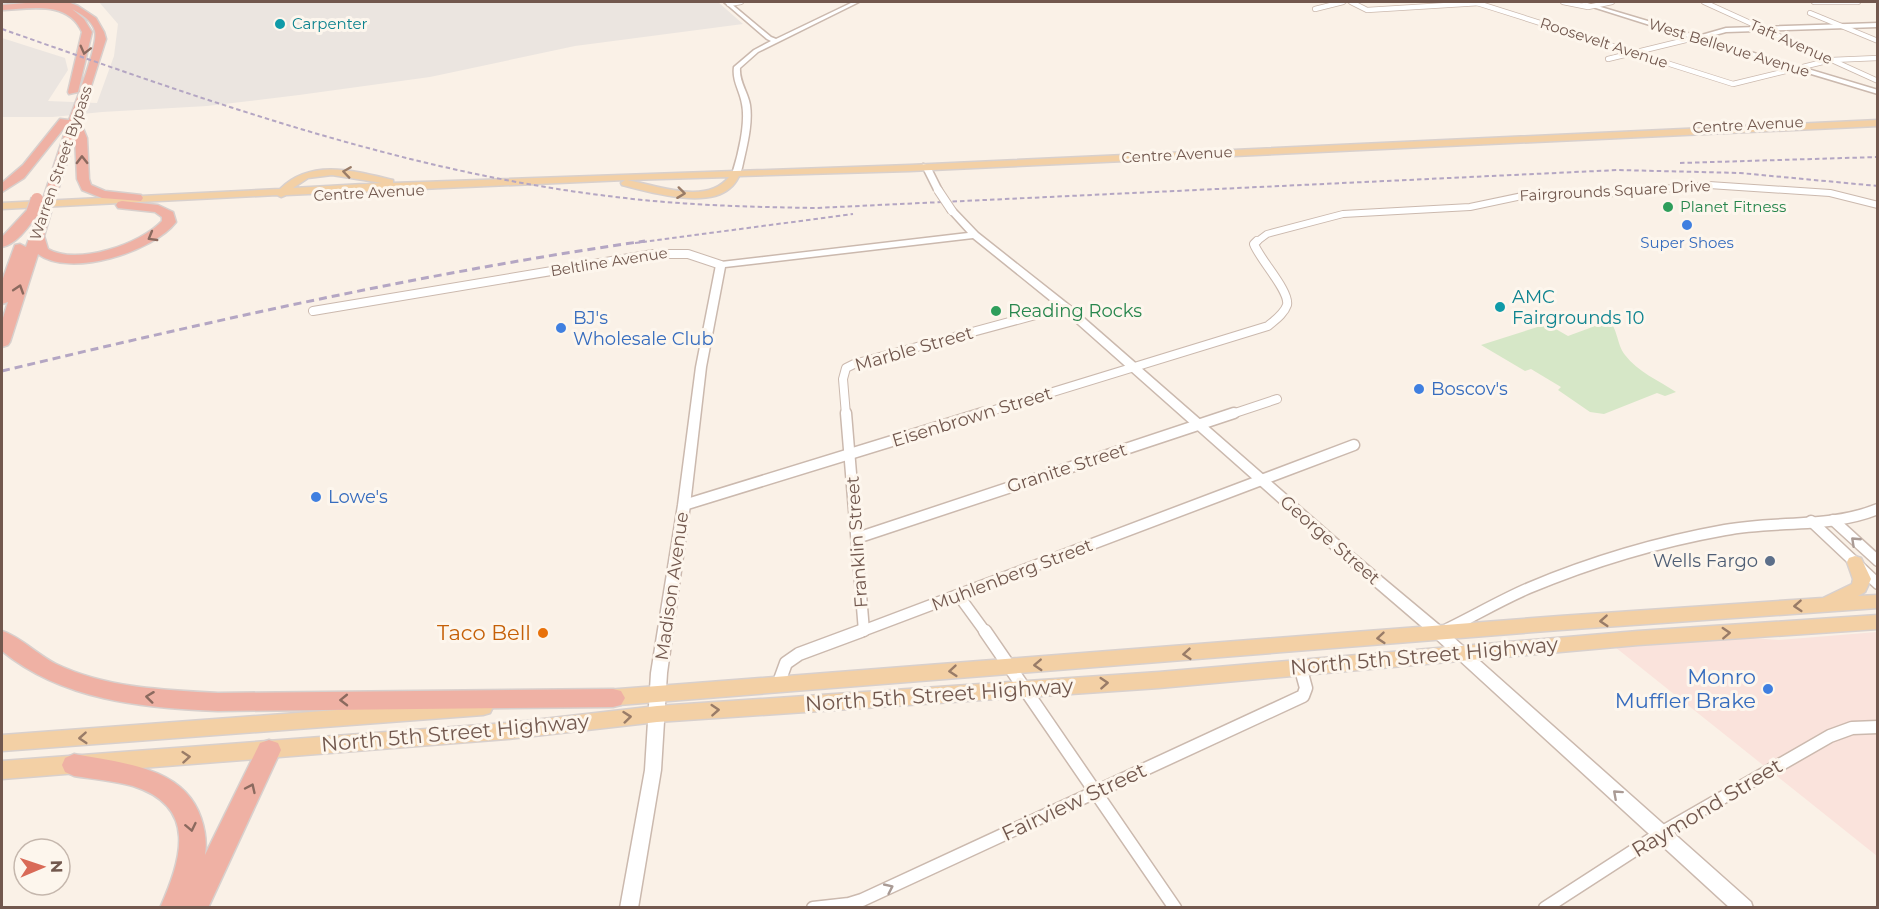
<svg xmlns="http://www.w3.org/2000/svg" width="1879" height="909" font-family="Montserrat,sans-serif">
	<rect width="100%" height="100%" fill="#faf1e7"/>
	<polygon fill="#fae3dc" points="1877,632 1877,856 1615,647 1738,637 1779,640"/>
	<polygon fill="#ebe5e0" points="99,2 718,2 743,24 575,46 430,77 299,95 207,106 102,112 53,117 2,117 2,38 65,58 68,70 48,101 97,103 114,56 118,24"/>
	<path fill="#d6e7c7" d="M1605,318c13,6 11,26 20,37 13,17 33,25 51,37l-11,4 -8,-3 -53,21 -14,-2 -32,-22 3,-3 -30,-18 -6,2 -44,-26 66,-21 21,12 38,-14 -5,-3z"/>
	<g fill="none" stroke-linecap="round" stroke-linejoin="round">
		<g stroke="#cbb9ae" stroke-width="6">
			<g id="minor-far4">
				<polyline points="1351,2 1367,10 1480,3"/>
				<polyline points="1474,2 1733,84 1831,60 1878,58"/>
				<polyline points="1563,2 1588,7 1612,2"/>
				<polyline points="1704,2 1878,81"/>
				<polyline points="1814,2 1858,2"/>
				<polyline points="729,4 741,2"/>
				<polyline points="1315,9 1343,2"/>
				<polyline points="1810,13 1878,41"/>
				<polyline points="1608,59 1694,38"/>
			</g>
		</g>
		<g stroke="#cbb9ae" stroke-width="8">
			<polyline id="minor-far3" points="1255,243 1267,234 1343,214 1470,207 1527,195 1591,195 1709,185 1830,193 1878,205"/>
		</g>
		<g stroke="#cbb9ae" stroke-width="10">
			<g id="minor-far2">
				<polyline points="313,311 653,254 688,254 721,265"/>
				<polyline points="846,415 843,379 846,368 854,364 1065,307"/>
				<path d="M978,415l290,-89c7,-6 16,-12 19,-21 3,-14 -27,-45 -33,-61l3,-3"/>
				<polyline points="1229,415 1277,399"/>
			</g>
		</g>
		<g stroke="#cbb9ae" stroke-width="13">
			<g id="minor-far1">
				<polyline points="846,413 864,631"/>
				<polyline points="684,505 983,413"/>
				<polyline points="1833,520 1878,561"/>
				<polyline points="1811,521 1878,584"/>
				<polyline points="857,538 1234,413"/>
				<polyline points="959,596 986,633"/>
				<path d="M1447,629c27,-13 54,-29 82,-41 62,-26 129,-46 196,-58 51,-10 104,-1 153,-21"/>
				<polyline points="857,633 1354,445"/>
			</g>
		</g>
		<g stroke="#cbb9ae" stroke-width="15">
			<g id="minor">
				<polyline points="985,631 1175,908"/>
				<polyline points="778,685 786,663 799,654 861,631"/>
				<polyline points="813,908 849,904 862,900 1303,696 1306,688 1300,666"/>
				<polyline points="1545,908 1661,833 1830,736 1852,728 1878,727"/>
			</g>
		</g>
		<g stroke="#cbb9ae" stroke-width="3">
			<g id="tertiary">
				<path d="M724,2h5l42,35 5,2 77,-37h6l-101,50 -18,16c-1,14 8,24 10,37 3,20 -4,44 -8,63l-3,8h-3l-4,-2c6,-18 14,-51 10,-70 -2,-13 -10,-23 -8,-37l20,-17 17,-9 -4,-2z"/>
				<polygon points="1577,2 1584,2 1698,36 1726,28 1878,23 1878,27 1726,32 1704,38 1878,90 1878,94 1694,39"/>
				<polygon points="923,164 930,166 942,190 941,192 934,190 922,166"/>
				<polygon points="952,208 955,209 978,233 1069,305 1353,553 1444,629 1751,902 1753,908 1730,908 1434,637 1343,559 1061,309 973,238 725,267 706,367 690,505 667,673 661,770 638,908 620,908 645,770 651,673 678,505 696,367 716,265 721,262 968,233 948,211"/>
			</g>
		</g>
		<g stroke="#d8d0cd" stroke-width="3">
			<g id="primary">
				<path d="M1878,120v6l-968,45 -171,5c-2,4 -5,9 -9,12 -24,21 -80,4 -108,-3l-1,-2 4,-3 -339,15 -5,2 -4,-2 -275,14v-6l278,-14c31,-31 75,-18 113,-9v3l517,-18zM332,175l50,8 -89,5 15,-10zM729,177c-23,29 -72,8 -102,3z"/>
				<polygon points="1855,556 1861,558 1871,579 1865,592 1858,596 1878,595 1878,608 1560,630 606,706 599,704 596,698 599,692 606,690 1560,616 1823,598 1852,584 1853,579 1847,562 1849,558"/>
				<polygon points="1878,615 1878,629 1638,645 1159,688 657,722 507,739 2,779 2,761 507,723 657,706 1159,672 1638,631"/>
				<polygon points="483,699 490,701 493,707 490,713 483,715 2,751 2,735"/>
			</g>
		</g>
		<g stroke="#d8d0cd" stroke-width="3">
			<g id="motorway">
				<path d="M37,2h31l10,4 18,12 8,14 2,7 -26,82 7,17 2,41 2,6 14,6 36,4 2,3 -2,3 -39,-3 -20,-8 -5,-11 -2,-42 -20,62 -2,3h-8l-2,-3 25,-76 -44,55 -22,14v-9l21,-18 37,-46 9,1c6,-16 30,-76 26,-89 -3,-11 -14,-17 -23,-22l12,10 8,13 -14,60 -9,2 -1,-2 14,-60c-14,-32 -52,-23 -80,-22v-5z"/>
				<path d="M122,201l36,4 15,7 3,10c-23,30 -106,56 -138,32l-28,88 -2,3 -6,2v-26l6,-19 -6,2v-23l13,-36 5,-1 6,3 12,-33c-9,12 -21,30 -36,33v-10l25,-27 5,-1 6,4 7,-5 6,4 -7,24 4,13c29,17 93,-5 114,-28v-4l-7,-5 -37,-4 -2,-3 2,-3z"/>
				<path d="M2,631c17,5 36,24 54,33 50,24 108,26 162,29l395,-4 8,2 4,7 -4,7 -8,2 -395,4c-76,-3 -156,-11 -216,-60z"/>
				<path d="M269,740l9,3 3,7 -73,158h-48c21,-48 39,-101 -27,-122 -19,-5 -39,-7 -59,-10l-9,-4 -3,-7 3,-7 9,-4c46,9 110,12 127,64 4,12 6,24 4,37l55,-112z"/>
			</g>
		</g>
		<use href="#minor-far4" stroke="#fff" stroke-width="4.5"/>
		<use href="#minor-far3" stroke="#fff" stroke-width="6"/>
		<use href="#minor-far2" stroke="#fff" stroke-width="8"/>
		<use href="#minor-far1" stroke="#fff" stroke-width="10"/>
		<use href="#minor" stroke="#fff" stroke-width="12"/>
		<use href="#tertiary" fill="#fff" fill-rule="evenodd"/>
		<use href="#primary" fill="#f3d0a5" fill-rule="evenodd"/>
		<use href="#motorway" fill="#efb1a4" fill-rule="evenodd"/>
		<g stroke="#b4a6c3" stroke-width="2" stroke-dasharray="4.5 3" stroke-linecap="butt">
			<path d="M2,29c197,69 398,142 606,167 69,9 138,11 208,12l802,-38 122,3 138,13"/>
			<polyline points="1680,163 1878,157"/>
			<polyline points="635,243 853,214"/>
		</g>
		<path stroke="#b4a6c3" stroke-width="3" stroke-dasharray="8 5" stroke-linecap="butt" d="M2,371c213,-51 427,-99 643,-130"/>
		<g stroke="#cbb9ae" stroke-width="10" stroke-linecap="butt">
			<polyline id="tertiary-bridge" points="938,190 952,211"/>
		</g>
		<g stroke="#d8d0cd" stroke-width="14" stroke-linecap="butt">
			<polyline id="motorway-bridge" points="32,213 37,199"/>
		</g>
		<use href="#tertiary-bridge" stroke="#fff" stroke-width="8"/>
		<use href="#motorway-bridge" stroke="#efb1a4" stroke-width="12"/>
	</g>
	<defs><path id="oneway-chevron" d="M-2-3.5L2.5 0L-2 3.5" fill="none" stroke-width="1.6" stroke-linecap="round" stroke-linejoin="round" transform="scale(1.5)"/></defs>
	<g stroke="#8b6a5f">
		<use href="#oneway-chevron" transform="translate(85 50) rotate(104)"/>
		<use href="#oneway-chevron" transform="translate(82 160) rotate(-91)"/>
		<use href="#oneway-chevron" transform="translate(152 237) rotate(150)"/>
		<use href="#oneway-chevron" transform="translate(19 289) rotate(-72)"/>
		<use href="#oneway-chevron" transform="translate(150 697) rotate(-173)"/>
		<use href="#oneway-chevron" transform="translate(344 700) rotate(179)"/>
		<use href="#oneway-chevron" transform="translate(251 788) rotate(-65)"/>
		<use href="#oneway-chevron" transform="translate(191 827) rotate(78)"/>
	</g>
	<g stroke="#997c68">
		<use href="#oneway-chevron" transform="translate(347 172) rotate(-172)"/>
		<use href="#oneway-chevron" transform="translate(681 193) rotate(7)"/>
		<use href="#oneway-chevron" transform="translate(1798 606) rotate(176)"/>
		<use href="#oneway-chevron" transform="translate(1604 621) rotate(176)"/>
		<use href="#oneway-chevron" transform="translate(1726 633) rotate(-3)"/>
		<use href="#oneway-chevron" transform="translate(1381 638) rotate(175)"/>
		<use href="#oneway-chevron" transform="translate(1187 654) rotate(175)"/>
		<use href="#oneway-chevron" transform="translate(1038 665) rotate(177)"/>
		<use href="#oneway-chevron" transform="translate(953 671) rotate(175)"/>
		<use href="#oneway-chevron" transform="translate(1104 683) rotate(-4)"/>
		<use href="#oneway-chevron" transform="translate(715 710) rotate(-4)"/>
		<use href="#oneway-chevron" transform="translate(627 717) rotate(-6)"/>
		<use href="#oneway-chevron" transform="translate(83 738) rotate(176)"/>
		<use href="#oneway-chevron" transform="translate(186 757) rotate(-5)"/>
	</g>
	<g stroke="#aa9b95">
		<use href="#oneway-chevron" transform="translate(1855 541) rotate(-137)"/>
		<use href="#oneway-chevron" transform="translate(1617 794) rotate(-138)"/>
		<use href="#oneway-chevron" transform="translate(889 888) rotate(-25)"/>
	</g>
	<g fill="#0f9aa8" stroke="#fdf6ed" stroke-width="2">
		<circle cx="280" cy="24" r="6"/>
		<circle cx="1500" cy="307" r="6"/>
	</g>
	<g fill="#2e9e5b" stroke="#fdf6ed" stroke-width="2">
		<circle cx="1668" cy="207" r="6"/>
		<circle cx="996" cy="311" r="6"/>
	</g>
	<g fill="#3f7fe0" stroke="#fdf6ed" stroke-width="2">
		<circle cx="1687" cy="225" r="6"/>
		<circle cx="561" cy="328" r="6"/>
		<circle cx="1419" cy="389" r="6"/>
		<circle cx="316" cy="497" r="6"/>
		<circle cx="1768" cy="689" r="6"/>
	</g>
	<circle fill="#5c6f8a" stroke="#fdf6ed" stroke-width="2" cx="1770" cy="561" r="6"/>
	<circle fill="#e8710a" stroke="#fdf6ed" stroke-width="2" cx="543" cy="633" r="6"/>
	<g text-anchor="middle" stroke-width="6" stroke-linejoin="round" paint-order="stroke">
		<g font-size="15" fill="#0d838f" stroke="#fdf6ed" text-anchor="start">
			<text x="292" y="29">Carpenter</text>
		</g>
		<g font-size="15" fill="#72584e" stroke="#fdf6ed">
			<text transform="translate(1791 42) rotate(24)" y="5">Taft Avenue</text>
			<text transform="translate(1604 43) rotate(18)" y="5">Roosevelt Avenue</text>
			<text transform="translate(1729 48) rotate(17)" y="5">West Bellevue Avenue</text>
			<text transform="translate(1748 125) rotate(-3)" y="5">Centre Avenue</text>
			<text transform="translate(1177 155) rotate(-3)" y="5">Centre Avenue</text>
			<text transform="translate(61 163) rotate(-71)" y="5">Warren Street Bypass</text>
			<text transform="translate(1615 191) rotate(-3)" y="5">Fairgrounds Square Drive</text>
			<text transform="translate(369 193) rotate(-3)" y="5">Centre Avenue</text>
			<text transform="translate(609 262) rotate(-9)" y="5">Beltline Avenue</text>
		</g>
		<g font-size="15" fill="#27864d" stroke="#fdf6ed" text-anchor="start">
			<text x="1680" y="212">Planet Fitness</text>
		</g>
		<g font-size="15" fill="#366cbe" stroke="#fdf6ed">
			<text x="1687" y="248">Super Shoes</text>
		</g>
		<g font-size="18" fill="#0d838f" stroke="#fdf6ed" text-anchor="start">
			<text x="1512" y="303">AMC<tspan x="1512" dy="21">Fairgrounds 10</tspan></text>
		</g>
		<g font-size="18" fill="#27864d" stroke="#fdf6ed" text-anchor="start">
			<text x="1008" y="317">Reading Rocks</text>
		</g>
		<g font-size="18" fill="#366cbe" stroke="#fdf6ed" text-anchor="start">
			<text x="573" y="324">BJ's<tspan x="573" dy="21">Wholesale Club</tspan></text>
			<text x="1431" y="395">Boscov's</text>
			<text x="328" y="503">Lowe's</text>
		</g>
		<g font-size="18" fill="#72584e" stroke="#fdf6ed">
			<text transform="translate(914 349) rotate(-16)" y="6">Marble Street</text>
			<text transform="translate(972 417) rotate(-17)" y="6">Eisenbrown Street</text>
			<text transform="translate(1067 468) rotate(-18)" y="6">Granite Street</text>
			<text transform="translate(1330 540) rotate(41)" y="6">George Street</text>
			<text transform="translate(857 542) rotate(-94)" y="6">Franklin Street</text>
			<text transform="translate(1012 575) rotate(-21)" y="6">Muhlenberg Street</text>
			<text transform="translate(672 586) rotate(-82)" y="6">Madison Avenue</text>
		</g>
		<g font-size="18" fill="#4e5e75" stroke="#fdf6ed" text-anchor="end">
			<text x="1758" y="567">Wells Fargo</text>
		</g>
		<g font-size="21" fill="#c56008" stroke="#fdf6ed" text-anchor="end">
			<text x="531" y="640">Taco Bell</text>
		</g>
		<g font-size="21" fill="#72584e" stroke="#fdf6ed">
			<text transform="translate(1424 656) rotate(-5)" y="7">North 5th Street Highway</text>
			<text transform="translate(939 695) rotate(-4)" y="7">North 5th Street Highway</text>
			<text transform="translate(455 733) rotate(-5)" y="7">North 5th Street Highway</text>
			<text transform="translate(1074 802) rotate(-25)" y="7">Fairview Street</text>
			<text transform="translate(1707 808) rotate(-31)" y="7">Raymond Street</text>
		</g>
		<g font-size="21" fill="#366cbe" stroke="#fdf6ed" text-anchor="end">
			<text x="1756" y="684">Monro<tspan x="1756" dy="24">Muffler Brake</tspan></text>
		</g>
	</g>
	<rect width="1879" height="909" fill="none" stroke="#72584e" stroke-width="6"/>
	<g transform="translate(42 867) rotate(88)"><circle r="28" fill="#fdf6ed" stroke="#c5b7ad" stroke-width="1.5"/>
	<path d="M0-4.5L10 22L0 15L-10 22Z" fill="#d96a57"/>
	<text y="-9" font-size="16" font-weight="bold" text-anchor="middle" fill="#72584e">N</text>
	</g>
</svg>
